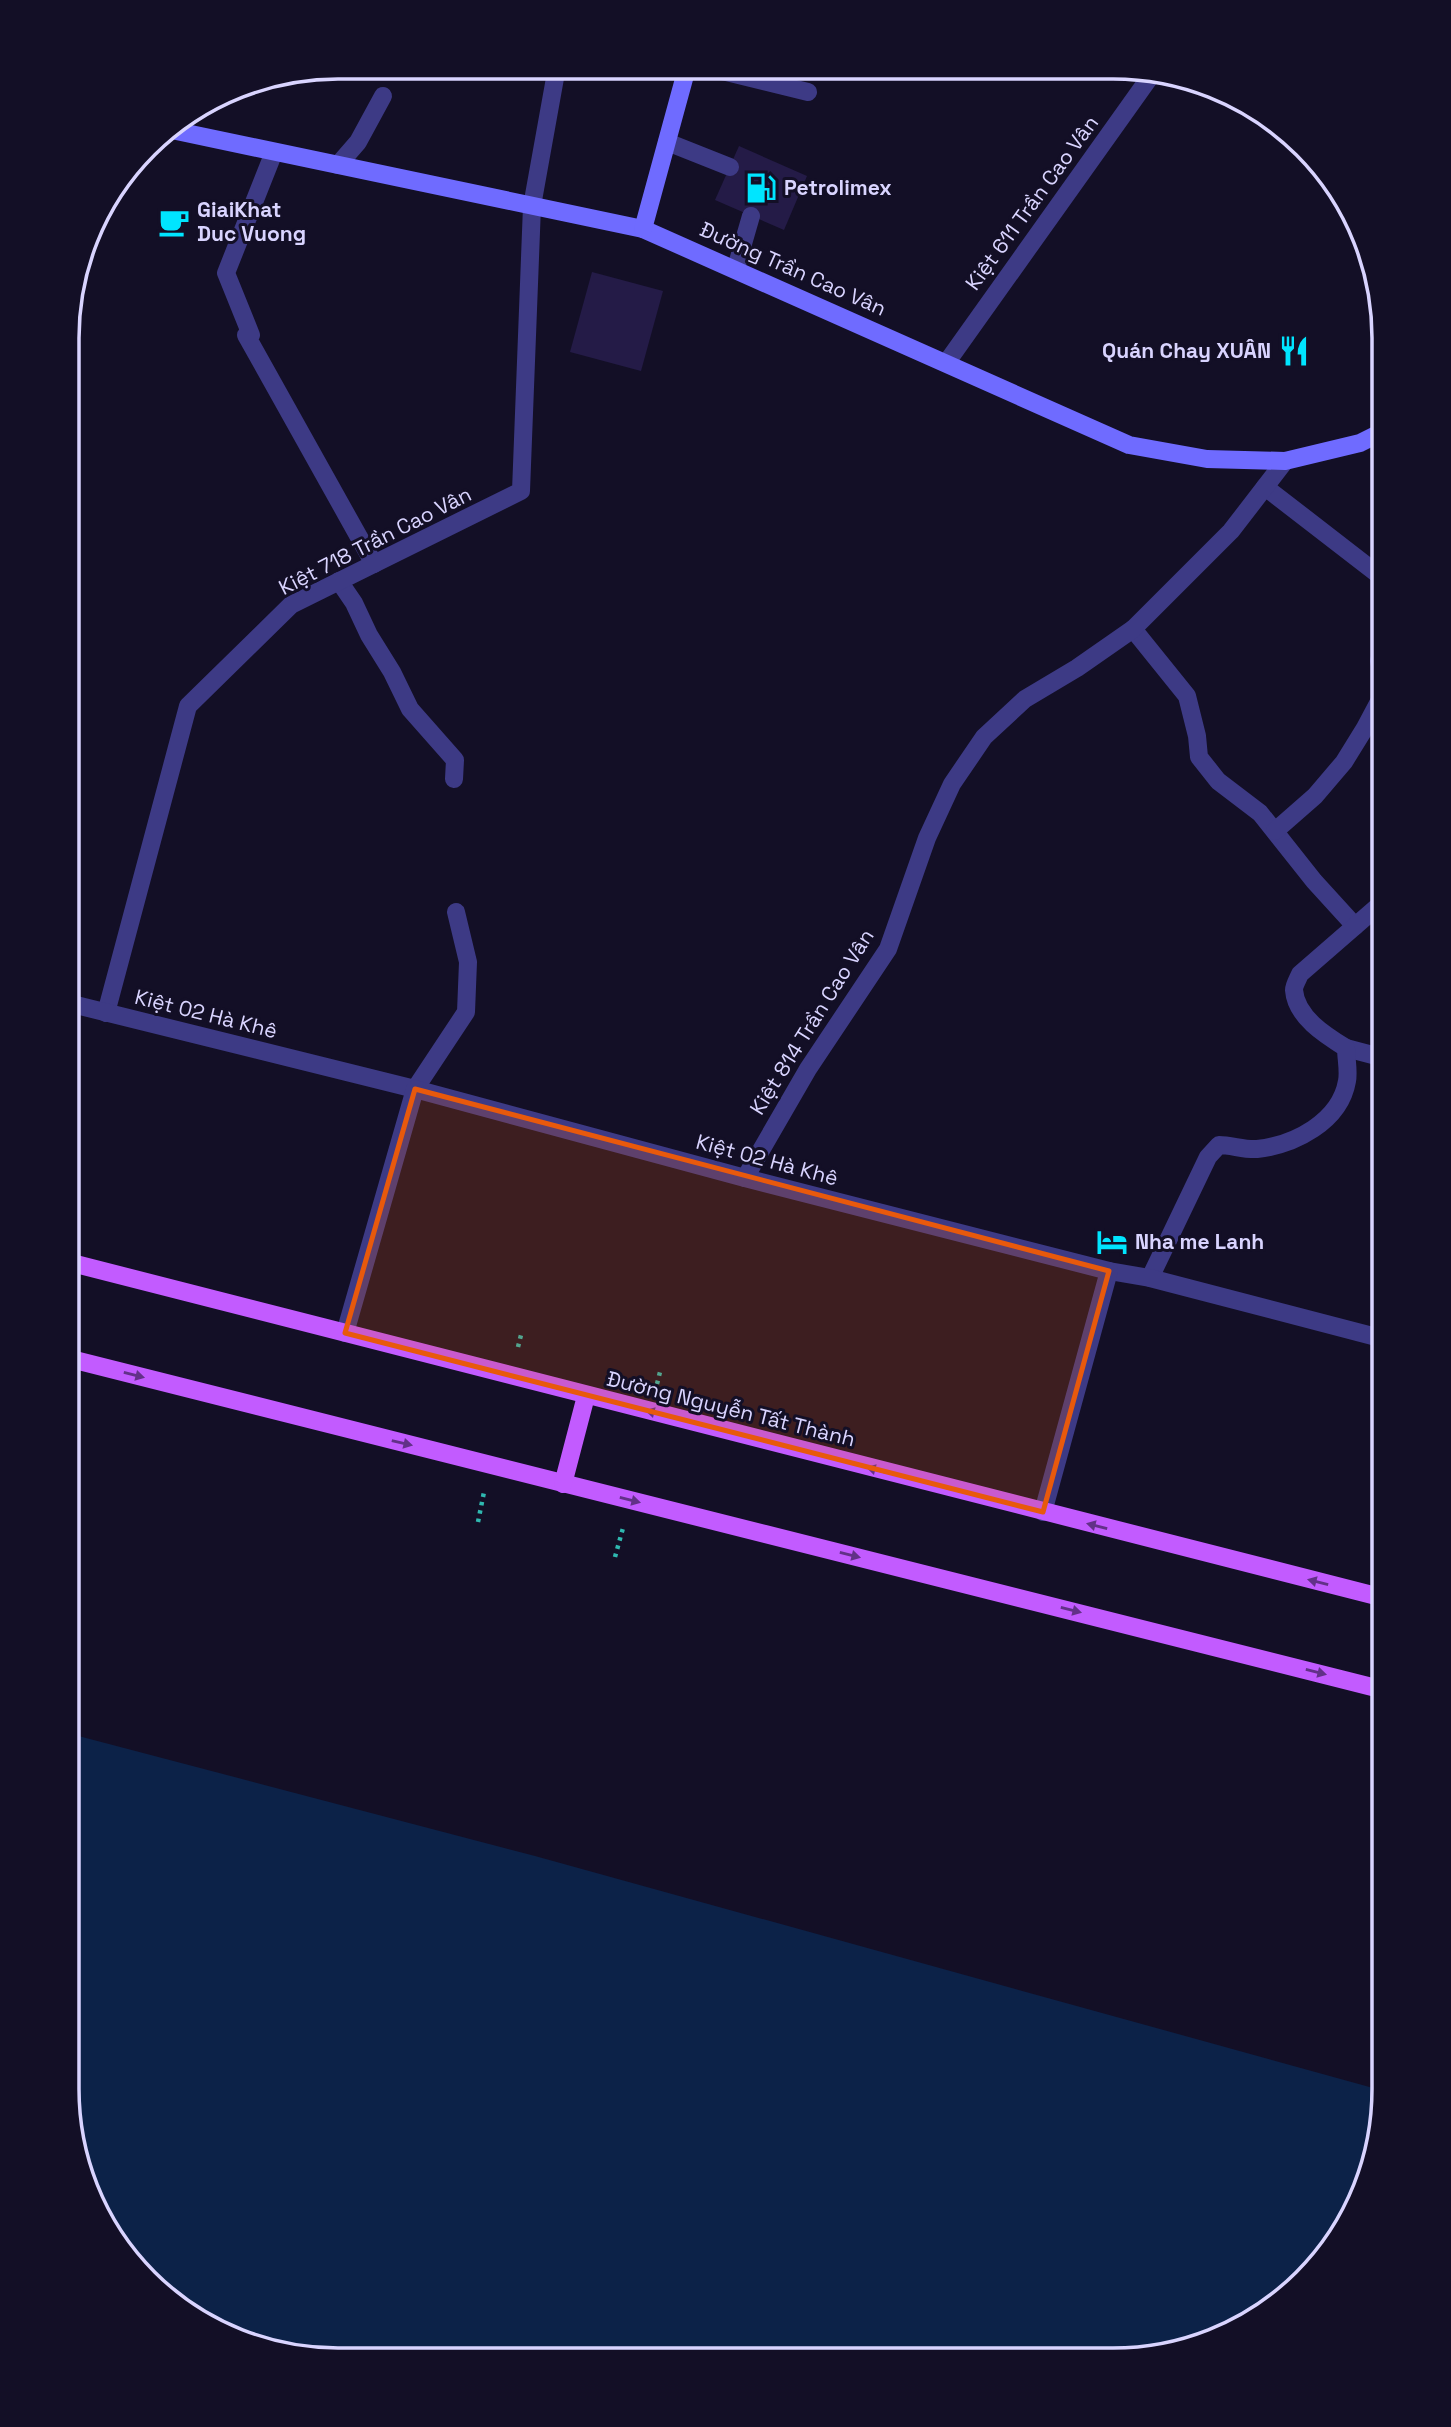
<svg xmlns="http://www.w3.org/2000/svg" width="1451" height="2427" font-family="'Space Grotesk',sans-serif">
	<rect width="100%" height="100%" fill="#130f26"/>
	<polygon fill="#0c2248" points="67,1733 535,1856 1384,2091 1384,2108 1364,2193 1329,2254 1279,2304 1217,2340 1114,2360 302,2358 233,2340 172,2304 122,2254 87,2193 67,2090"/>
	<g fill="#241b47">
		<polygon points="739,146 807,176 784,230 715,200"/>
		<polygon points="592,272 663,291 641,371 570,352"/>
	</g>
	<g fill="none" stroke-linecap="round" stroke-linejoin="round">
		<g stroke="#2fb8b0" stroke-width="4.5" stroke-dasharray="3.5 5" stroke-linecap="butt">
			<polyline points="518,1347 522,1331"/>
			<polyline points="657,1384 661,1368"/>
			<polyline points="478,1522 484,1492"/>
			<polyline points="615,1557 623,1528"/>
		</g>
		<g stroke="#3d3a85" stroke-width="18">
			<polyline points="667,142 730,167"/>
			<polyline points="274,152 226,273 251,335 246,335 374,564"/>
			<polyline points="736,268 751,216"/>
			<polyline points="339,581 354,603 369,635 392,672 410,709 455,760 454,779"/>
			<polyline points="1133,629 1187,696 1197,736 1199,757 1218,781 1260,813 1314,881 1355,926"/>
			<polyline points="1275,831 1315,796 1344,762 1365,728 1382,696 1383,680 1379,661 1384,642"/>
			<polyline points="106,1013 188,706 291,605 521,491 532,206"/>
			<polyline points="1346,1048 1384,1058"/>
			<polyline points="415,1089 466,1012 468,962 456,912"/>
			<path d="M1150,1278l58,-121 11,-12c12,0 26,5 38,4 37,-4 83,-27 90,-68 2,-10 -1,-23 -1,-33 -21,-13 -50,-31 -52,-58 0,-5 4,-11 6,-16l84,-73"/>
		</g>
		<g stroke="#3d3a85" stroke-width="18">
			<polyline points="710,68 808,92"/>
			<polyline points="338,165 358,142 383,96"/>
			<polyline points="532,206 557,67"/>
			<polyline points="947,362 1155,70"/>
			<polyline points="1265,487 1384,579"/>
			<polyline points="68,1003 415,1089 745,1178 1109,1271 1150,1278 1384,1339"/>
			<polyline points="745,1178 808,1069 888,949 927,838 952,784 984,737 1025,699 1077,668 1133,629 1231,531 1285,461"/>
			<polyline points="345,1333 415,1089"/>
			<polyline points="1043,1512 1109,1271"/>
		</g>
		<g stroke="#6f6bff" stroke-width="18">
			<polyline points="167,129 643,229 1129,445 1207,459 1285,461 1360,443 1384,431"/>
			<polyline points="643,229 687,68"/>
		</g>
		<g stroke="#c25bff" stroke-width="18">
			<polyline points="68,1262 1384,1598"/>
			<polyline points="67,1358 1384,1690"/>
			<polyline points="563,1484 586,1396"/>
		</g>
	</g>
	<defs><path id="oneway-solid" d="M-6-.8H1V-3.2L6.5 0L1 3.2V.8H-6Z" transform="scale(1.75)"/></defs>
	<g fill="#623188">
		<use href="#oneway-solid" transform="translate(134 1375) rotate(14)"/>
		<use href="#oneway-solid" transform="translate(656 1413) rotate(-166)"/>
		<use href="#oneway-solid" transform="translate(402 1443) rotate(13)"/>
		<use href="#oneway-solid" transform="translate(877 1470) rotate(-166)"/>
		<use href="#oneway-solid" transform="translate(630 1500) rotate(14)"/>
		<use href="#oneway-solid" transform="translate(1097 1526) rotate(-166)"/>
		<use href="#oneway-solid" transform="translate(850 1555) rotate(14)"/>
		<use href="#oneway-solid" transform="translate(1318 1582) rotate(-166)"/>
		<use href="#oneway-solid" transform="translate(1071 1610) rotate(14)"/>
		<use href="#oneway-solid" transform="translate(1316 1672) rotate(14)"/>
	</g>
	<path fill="#e8590c" fill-opacity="0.2" stroke="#e8590c" stroke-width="5" stroke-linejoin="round" d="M415,1089l694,182 -66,241 -698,-179z"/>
	<defs>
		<g id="fuel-bare" transform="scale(2.415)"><path d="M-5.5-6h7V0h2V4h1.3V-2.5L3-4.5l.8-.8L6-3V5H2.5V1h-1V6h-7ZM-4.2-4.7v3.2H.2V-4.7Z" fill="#00e5ff" stroke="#130f26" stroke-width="2.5" paint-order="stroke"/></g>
		<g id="cafe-bare" transform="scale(2.415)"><path d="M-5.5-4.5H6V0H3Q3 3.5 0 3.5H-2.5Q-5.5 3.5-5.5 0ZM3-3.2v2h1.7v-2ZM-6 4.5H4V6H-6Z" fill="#00e5ff" stroke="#130f26" stroke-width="2.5" paint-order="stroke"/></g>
		<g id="restaurant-bare" transform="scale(2.415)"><path d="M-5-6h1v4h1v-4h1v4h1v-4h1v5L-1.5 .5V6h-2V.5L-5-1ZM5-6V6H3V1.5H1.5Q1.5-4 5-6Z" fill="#00e5ff" stroke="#130f26" stroke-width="2.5" paint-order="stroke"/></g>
		<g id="hotel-bare" transform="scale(2.415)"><path d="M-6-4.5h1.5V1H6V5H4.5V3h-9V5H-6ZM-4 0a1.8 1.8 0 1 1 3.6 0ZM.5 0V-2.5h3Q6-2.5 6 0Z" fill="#00e5ff" stroke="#130f26" stroke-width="2.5" paint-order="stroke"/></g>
	</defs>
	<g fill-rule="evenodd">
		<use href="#fuel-bare" x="761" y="188"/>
		<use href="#cafe-bare" x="174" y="222"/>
		<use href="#restaurant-bare" x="1294" y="351"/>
		<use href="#hotel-bare" x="1112" y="1242"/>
	</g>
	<g text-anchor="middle" stroke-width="6" stroke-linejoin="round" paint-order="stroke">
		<g font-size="21" font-weight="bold" fill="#d9d4ff" stroke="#130f26" text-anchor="start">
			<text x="784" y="195">Petrolimex</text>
			<text x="197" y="217">GiaiKhat<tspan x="197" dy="24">Duc Vuong</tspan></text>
			<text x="1271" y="358" text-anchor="end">Quán Chay XUÂN</text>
			<text x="1135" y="1249">Nha me Lanh</text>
		</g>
		<g font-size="21" fill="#d9d4ff" stroke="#130f26">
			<text transform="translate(1032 203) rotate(-54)" y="7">Kiệt 611 Trần Cao Vân</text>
			<text transform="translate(793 269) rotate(24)" y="7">Đường Trần Cao Vân</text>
			<text transform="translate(375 541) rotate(-27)" y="7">Kiệt 718 Trần Cao Vân</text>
			<text transform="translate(206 1014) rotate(14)" y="7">Kiệt 02 Hà Khê</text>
			<text transform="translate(812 1022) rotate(-58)" y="7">Kiệt 814 Trần Cao Vân</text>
			<text transform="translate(767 1160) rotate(15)" y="7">Kiệt 02 Hà Khê</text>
			<text transform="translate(731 1409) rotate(14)" y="7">Đường Nguyễn Tất Thành</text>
		</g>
	</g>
	<path d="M0 0H1451V2427H0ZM338 79H1113A259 259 0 0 1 1372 338V2089A259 259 0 0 1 1113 2348H338A259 259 0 0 1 79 2089V338A259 259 0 0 1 338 79Z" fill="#130f26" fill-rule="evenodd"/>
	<path fill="none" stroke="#d9d4ff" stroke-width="3.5" d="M338 79H1113A259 259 0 0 1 1372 338V2089A259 259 0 0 1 1113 2348H338A259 259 0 0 1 79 2089V338A259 259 0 0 1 338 79Z"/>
</svg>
